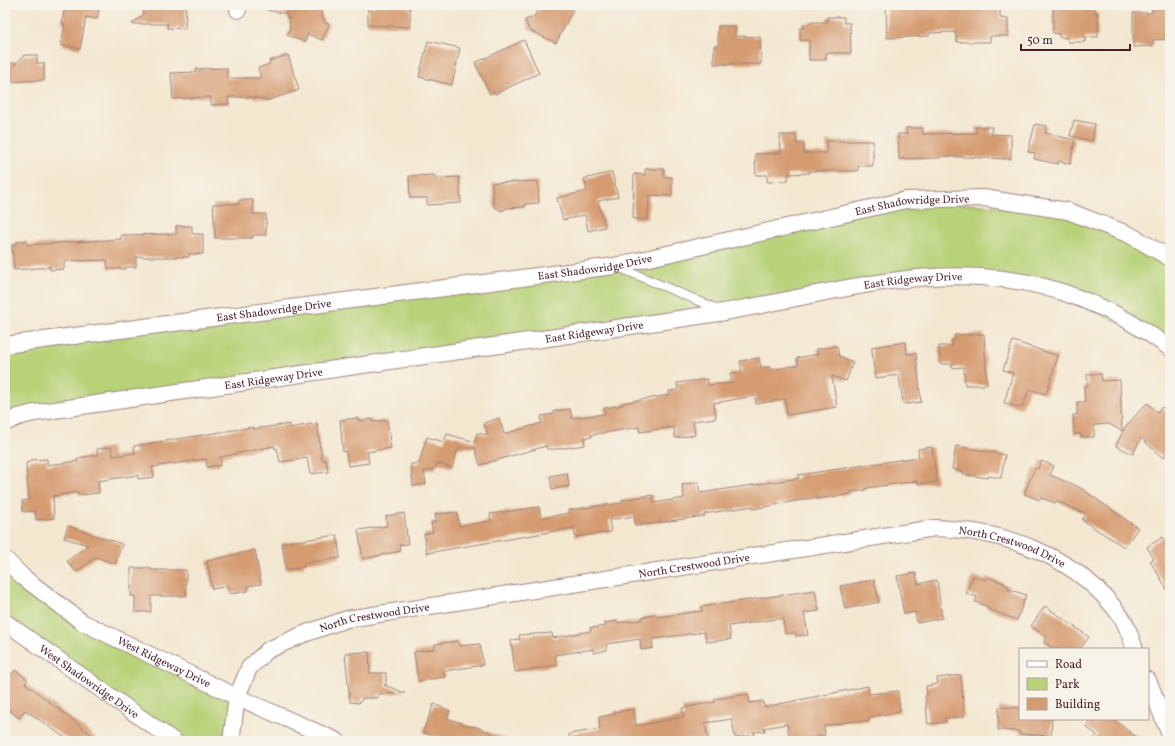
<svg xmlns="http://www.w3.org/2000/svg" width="1175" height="746" font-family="Vollkorn,serif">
	<rect width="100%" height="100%" fill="#f7f3e8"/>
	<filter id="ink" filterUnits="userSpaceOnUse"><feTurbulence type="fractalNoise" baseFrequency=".025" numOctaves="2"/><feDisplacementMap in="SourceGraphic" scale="8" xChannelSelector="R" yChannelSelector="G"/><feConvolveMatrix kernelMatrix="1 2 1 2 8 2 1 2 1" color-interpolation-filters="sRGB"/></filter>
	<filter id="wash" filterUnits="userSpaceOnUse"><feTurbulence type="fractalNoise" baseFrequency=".012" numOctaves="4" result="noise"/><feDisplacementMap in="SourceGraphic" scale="16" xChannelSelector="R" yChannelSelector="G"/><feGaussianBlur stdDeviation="0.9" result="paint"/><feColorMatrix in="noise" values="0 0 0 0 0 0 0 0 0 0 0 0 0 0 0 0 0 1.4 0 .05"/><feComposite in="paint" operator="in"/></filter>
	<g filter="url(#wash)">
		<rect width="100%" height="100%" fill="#f3e7d0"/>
		<g fill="#b7d278" stroke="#807852">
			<polygon points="906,200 1068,211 1170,258 1170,348 1041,285 910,277 5,423 5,345 614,266"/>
			<polygon points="5,559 82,622 237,697 231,741 174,741 5,622"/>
		</g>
		<g id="blocks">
			<g fill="#d59b71">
				<polygon points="65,5 100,5 97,19 86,17 80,49 61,45 65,24 62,23"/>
				<polygon points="144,5 186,5 185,29 167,28 168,24 132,24 143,15"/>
				<polygon points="268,5 322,5 320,10 325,23 329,24 322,40 308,34 305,42 287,35 290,30 289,18 286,17 287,14 267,10"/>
				<polygon points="374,5 404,5 403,7 410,8 410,27 368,25 368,7 374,7"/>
				<polygon points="541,5 563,5 573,10 556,43 529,30 525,20 534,17"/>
				<polygon points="899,5 932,5 933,9 955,8 955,5 1000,5 1000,18 1008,19 1008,36 990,36 990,42 957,42 955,32 929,33 929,36 887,38 886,6"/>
				<polygon points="1053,5 1095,5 1095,13 1098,13 1098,37 1085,37 1085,42 1068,42 1068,38 1059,37 1059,34 1053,33"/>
				<polygon points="1152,9 1170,9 1170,39 1153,40 1153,46 1133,47 1133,13 1152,13"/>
				<polygon points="827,17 844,17 844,23 850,23 851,53 826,53 826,60 809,60 809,40 800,40 800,28 804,28 803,24 809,24 810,22 827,22"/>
				<polygon points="718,26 735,26 735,36 760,37 761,64 714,64 714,46 718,46"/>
				<polygon points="524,40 539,73 495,94 494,92 490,94 475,63"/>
				<polygon points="428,41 460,48 452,85 419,77"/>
				<polygon points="25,55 37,55 37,63 44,63 44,80 5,82 5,63 17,63 13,66"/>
				<polygon points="288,55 299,90 269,100 252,97 228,97 229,104 211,105 211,97 173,99 171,73 196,72 196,69 227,68 227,78 261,78 258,68 270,64 269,61"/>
				<polygon points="1074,120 1095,124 1092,141 1070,136"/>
				<polygon points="1035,124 1047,126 1045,133 1075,140 1070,164 1059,161 1058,164 1034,159 1035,153 1028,152"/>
				<polygon points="976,127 992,127 991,134 1011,135 1011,159 940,156 940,158 899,159 898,134 907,134 906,128 923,128 923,134 976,133"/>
				<polygon points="780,135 796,135 796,144 804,144 804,153 827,153 826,141 873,141 873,166 858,166 858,171 810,171 810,173 788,174 788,181 767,182 767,175 756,175 755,154 781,153"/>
				<polygon points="645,169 664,169 664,177 672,177 672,196 649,195 648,219 633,219 634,174 645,175"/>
				<polygon points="612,172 618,197 598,201 605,227 588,231 585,215 563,220 557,198 587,191 584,179"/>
				<polygon points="434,175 434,178 459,177 461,203 427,205 427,198 410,198 409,176"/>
				<polygon points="538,181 539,203 525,204 525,207 507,208 502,211 494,207 492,183"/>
				<polygon points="239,200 253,200 253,214 266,214 266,235 253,235 253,238 215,238 213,204 239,204"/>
				<polygon points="176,226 192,226 192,234 203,234 203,254 189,254 189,257 136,257 136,267 125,267 125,269 108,269 107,260 64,261 64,269 50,270 50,267 14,270 12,245 16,245 16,242 27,241 27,245 121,239 121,235 176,234"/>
				<polygon points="984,334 987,385 965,385 964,367 952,368 952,364 940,364 939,346 952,346 952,340 955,340 955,335"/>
				<polygon points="1013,341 1058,356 1046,394 1029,389 1022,408 1004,403 1013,373 1003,370"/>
				<polygon points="906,342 907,354 916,353 921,402 906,404 903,403 899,375 875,378 872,352 872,347"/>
				<polygon points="837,346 839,356 853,362 846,381 832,376 837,407 787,415 785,399 756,404 755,396 714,403 716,418 693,421 695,435 675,438 674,427 640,432 639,427 591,435 592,437 584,438 585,445 557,449 547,449 546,446 480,465 475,448 458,448 452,468 437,463 435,469 424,471 426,484 413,486 411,464 419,463 427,437 444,442 447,434 475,442 477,433 488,435 484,423 499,418 504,434 542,423 541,416 554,414 554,411 570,409 572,418 605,414 604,408 623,405 623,403 669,395 669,391 678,390 677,383 707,379 708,385 732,383 730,373 742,372 740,361 759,358 761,368 770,367 770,370 798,365 797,358 818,354 817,349"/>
				<polygon points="1087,374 1101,374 1102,381 1120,380 1122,431 1109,424 1094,425 1094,437 1081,437 1081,434 1074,434 1073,415 1077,415 1077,402 1085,402 1084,386 1088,386"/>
				<polygon points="1147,403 1157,412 1162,407 1170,414 1170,450 1163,458 1141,438 1133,454 1116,446 1125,427"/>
				<polygon points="358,418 359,421 372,419 373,422 387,420 391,448 367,452 369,463 348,466 346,451 343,452 340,420"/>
				<polygon points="317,423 322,460 326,460 328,472 310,474 307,458 280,462 277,448 275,449 274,446 220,457 221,465 207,467 206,459 152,467 154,477 138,479 138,475 98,481 99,493 79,495 78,492 53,496 54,518 36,520 35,511 23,512 22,501 29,500 26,463 30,462 30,460 47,459 47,465 78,461 78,458 97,455 97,449 111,447 113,456 135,453 134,446 202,435 253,427 253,429 290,424 290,428"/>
				<polygon points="956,446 1005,455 1001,478 989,476 988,478 963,474 964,472 952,469"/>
				<polygon points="932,447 937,482 918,484 917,481 866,488 866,490 850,492 851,494 817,499 817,497 753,509 753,506 704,514 705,516 635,526 634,516 609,520 611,532 575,537 574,528 427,553 424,534 433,532 431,522 436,522 435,514 457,512 459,526 491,521 490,514 539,507 541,518 569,513 569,510 622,503 622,500 653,495 654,503 684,498 682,485 698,482 700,493 799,478 798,475 919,457 918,449"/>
				<polygon points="1041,461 1054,466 1050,475 1079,487 1138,528 1124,547 1082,520 1086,514 1056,501 1055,503 1041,498 1040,500 1024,494 1035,468 1038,469"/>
				<polygon points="567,473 569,486 552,489 550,476"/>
				<polygon points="404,513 408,544 399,545 400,551 363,559 358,530 387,526 386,516"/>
				<polygon points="68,526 122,544 115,564 96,557 76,572 67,561 88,545 64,538"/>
				<polygon points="337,535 340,558 304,563 304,567 286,570 282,543"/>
				<polygon points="1163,537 1170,549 1170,594 1150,561 1154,559 1147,547"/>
				<polygon points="255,550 261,584 248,586 248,591 230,594 228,586 212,589 207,561"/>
				<polygon points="131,568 151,568 151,570 186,570 186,596 151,596 151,612 135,612 135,596 131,596"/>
				<polygon points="916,573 918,584 937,580 942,618 917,623 915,612 904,614 897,576"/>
				<polygon points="973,576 985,580 987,577 1004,583 1003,584 1009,586 1008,589 1026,595 1017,620 986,608 987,606 975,602 977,597 966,593"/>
				<polygon points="874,580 879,602 845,609 840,586"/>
				<polygon points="815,590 819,611 804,613 808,635 796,636 795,633 785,634 783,619 776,619 729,626 731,639 707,642 704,632 652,639 653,648 641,650 640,639 606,644 607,650 594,653 593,649 555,655 557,665 515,672 511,640 520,639 519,635 552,633 553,638 591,631 590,628 606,626 605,623 617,621 617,623 642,620 642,617 656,615 657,617 702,611 701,607"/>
				<polygon points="1045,606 1089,637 1080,649 1054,649 1044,642 1047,637 1031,626"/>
				<polygon points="458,641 459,646 480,644 483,665 444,671 445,677 418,681 414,652 435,649 435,644"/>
				<polygon points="369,652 370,673 386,673 386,685 384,685 405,693 378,694 378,698 363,698 359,703 350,702 345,653"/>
				<polygon points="15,670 28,680 25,683 100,741 70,741 25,710 19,718 5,707 5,703 9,697 5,694 5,684"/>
				<polygon points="961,675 964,717 945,718 946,722 928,724 925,696 927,695 926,686 938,684 937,678"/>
				<polygon points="868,686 869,694 898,691 900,712 869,717 869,721 852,721 824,726 825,735 798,741 790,741 787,724 764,728 765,731 754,732 755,735 735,738 732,719 705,723 708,739 700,741 569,741 569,734 600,729 599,717 614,714 614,712 634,709 636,726 684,717 682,708 715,702 715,699 748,694 750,703 763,701 764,707"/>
				<polygon points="434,704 450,711 447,718 473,727 474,726 511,741 445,741 425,733 423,732"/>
				<polygon points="999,707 1020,708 1020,719 1052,719 1051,736 1019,734 1019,731 998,730"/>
				<polygon points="1091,719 1112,719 1142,741 1092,741 1097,735 1086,727"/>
			</g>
		</g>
	</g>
	<g filter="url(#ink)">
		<use href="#blocks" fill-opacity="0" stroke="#9e837e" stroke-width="1"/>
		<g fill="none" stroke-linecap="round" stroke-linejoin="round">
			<g stroke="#9e837e" stroke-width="10">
				<polyline id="service" points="618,267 720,310"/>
			</g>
			<g stroke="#9e837e" stroke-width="18">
				<g id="minor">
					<polyline points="238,10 238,5"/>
					<path id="s1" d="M5,345l609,-79 292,-66 78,-2 84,13 62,24 40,23"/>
					<path id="s2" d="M5,423l13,-6 16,-4c221,-32 443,-64 665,-97 93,-13 187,-45 282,-39 67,3 135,31 189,71"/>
					<path id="s3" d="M5,559l18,18 59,45 155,75 100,44"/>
					<path id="s4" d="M5,622l169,119"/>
					<polyline points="1148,680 1170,735"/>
					<path id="s5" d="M231,741l6,-44 12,-29 19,-18 36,-16 43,-15 588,-91c73,3 144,29 187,90 6,9 9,21 13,31"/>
				</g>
			</g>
			<use href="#service" stroke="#fff" stroke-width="8"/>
			<use href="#minor" stroke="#fff" stroke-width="16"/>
		</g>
	</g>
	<g text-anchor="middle" stroke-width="4" stroke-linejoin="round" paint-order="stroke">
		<g font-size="11" fill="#4a1f2b" stroke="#f7f3e8">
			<text dy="4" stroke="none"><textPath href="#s1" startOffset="919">East Shadowridge Drive</textPath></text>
			<text dy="4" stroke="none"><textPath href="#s1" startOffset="595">East Shadowridge Drive</textPath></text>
			<text dy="4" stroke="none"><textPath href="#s2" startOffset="920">East Ridgeway Drive</textPath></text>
			<text dy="4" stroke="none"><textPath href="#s1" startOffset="271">East Shadowridge Drive</textPath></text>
			<text dy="4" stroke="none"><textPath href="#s2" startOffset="597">East Ridgeway Drive</textPath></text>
			<text dy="4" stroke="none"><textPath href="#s2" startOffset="273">East Ridgeway Drive</textPath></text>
			<text dy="4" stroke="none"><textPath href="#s5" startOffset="862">North Crestwood Drive</textPath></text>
			<text dy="4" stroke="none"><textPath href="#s5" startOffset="538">North Crestwood Drive</textPath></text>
			<text dy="4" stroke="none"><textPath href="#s5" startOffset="214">North Crestwood Drive</textPath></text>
			<text dy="4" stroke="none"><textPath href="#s3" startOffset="191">West Ridgeway Drive</textPath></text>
			<text dy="4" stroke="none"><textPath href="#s4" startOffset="103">West Shadowridge Drive</textPath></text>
		</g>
	</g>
	<rect width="1175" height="746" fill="none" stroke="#f7f3e8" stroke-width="20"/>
	<rect x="1019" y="648" width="130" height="72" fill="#f7f3e8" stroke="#b29e9c"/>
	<rect x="1027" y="661" width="20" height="6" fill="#ffffff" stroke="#b29e9c"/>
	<text x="1055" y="668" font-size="12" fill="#4a1f2b">Road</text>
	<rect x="1027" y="678" width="20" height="12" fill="#b7d278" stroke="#b29e9c"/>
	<text x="1055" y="688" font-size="12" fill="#4a1f2b">Park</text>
	<rect x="1027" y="698" width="20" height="12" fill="#d59b71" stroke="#b29e9c"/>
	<text x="1055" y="708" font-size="12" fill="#4a1f2b">Building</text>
	<path d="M1021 44v6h109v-6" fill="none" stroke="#4a1f2b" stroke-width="2"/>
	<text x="1027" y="44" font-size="12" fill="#4a1f2b" stroke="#f7f3e8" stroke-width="3" paint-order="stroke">50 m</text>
</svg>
